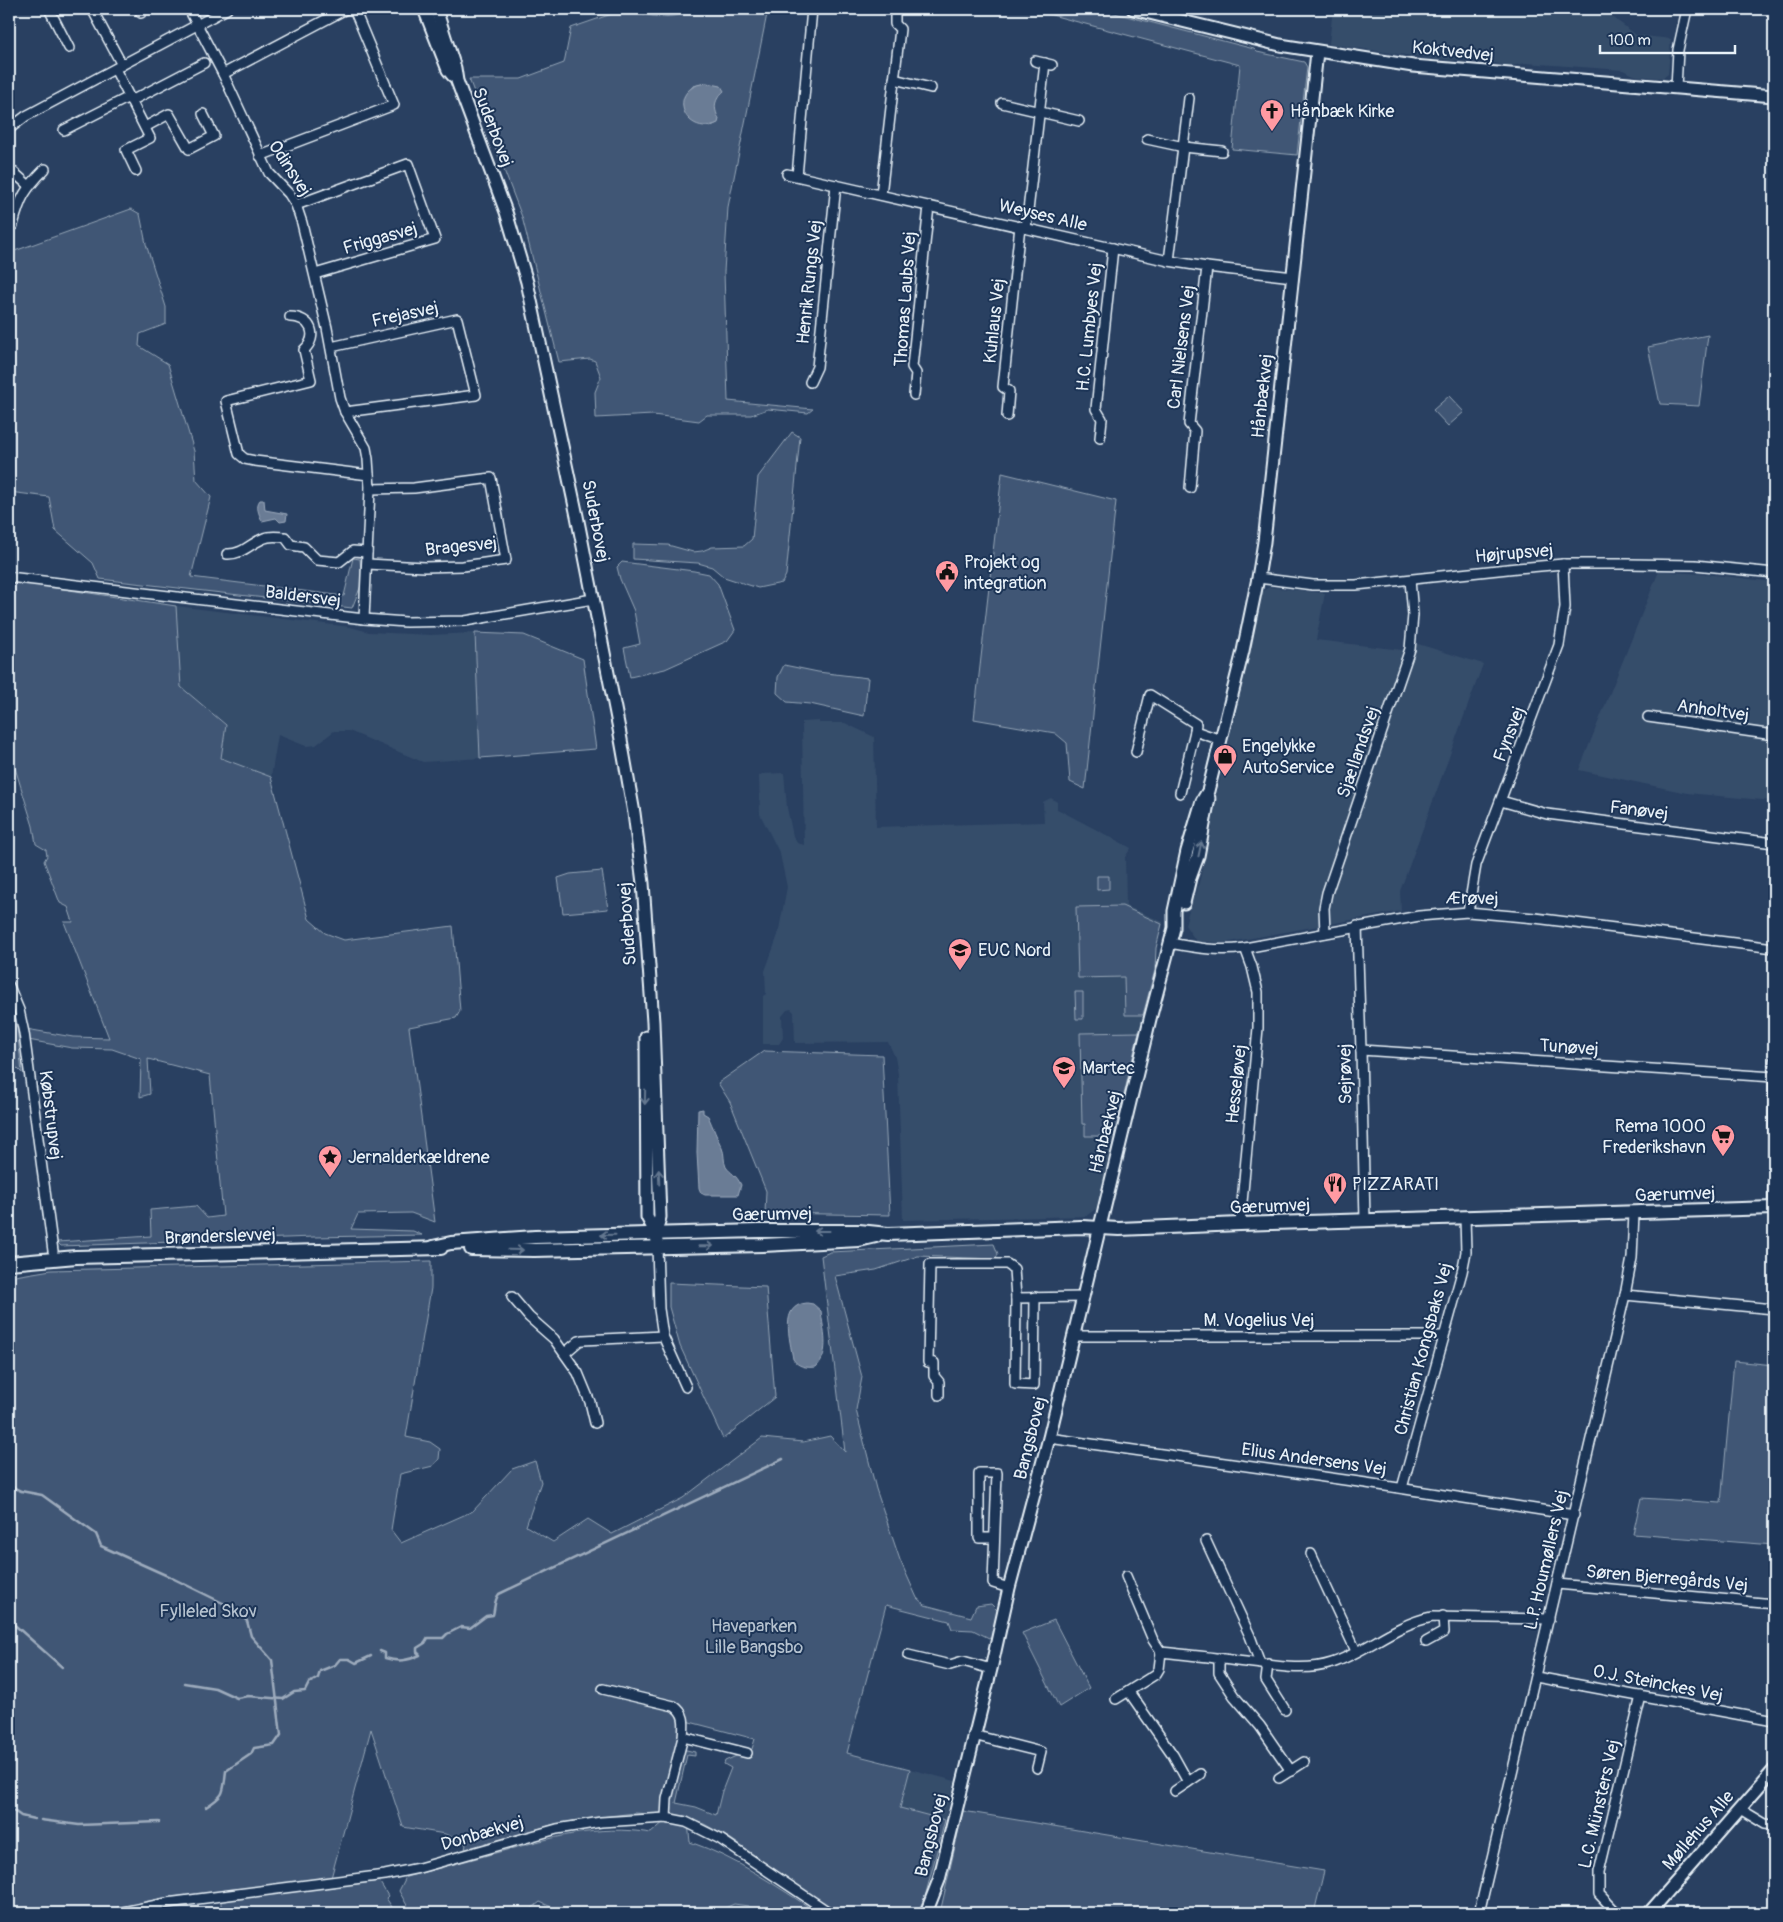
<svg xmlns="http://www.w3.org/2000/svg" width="1783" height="1922" font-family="Pangolin,sans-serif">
	<rect width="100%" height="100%" fill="#294061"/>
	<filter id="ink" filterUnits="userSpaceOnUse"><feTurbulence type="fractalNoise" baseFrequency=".02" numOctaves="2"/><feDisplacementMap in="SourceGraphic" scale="10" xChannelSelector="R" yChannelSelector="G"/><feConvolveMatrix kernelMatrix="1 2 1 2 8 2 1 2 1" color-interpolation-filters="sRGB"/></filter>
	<g filter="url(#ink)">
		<g fill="#364d6b">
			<polygon points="1333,9 1602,9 1636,35 1671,39 1668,74 1663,78 1636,76 1623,70 1526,63 1510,66 1476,60 1446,60 1398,54 1329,44"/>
			<polygon points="1659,571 1715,575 1774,582 1774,801 1687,793 1579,770"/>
			<polygon points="1269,587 1325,593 1316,640 1402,650 1418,644 1483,664 1400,891 1401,911 1224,943 1196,941 1185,925 1192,899 1197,891 1212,828 1212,812 1254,636 1262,592"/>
			<polygon points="176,606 350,627 369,632 430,635 475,633 480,758 423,762 349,731 334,731 316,745 306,746 278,735 271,777 221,758 226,724 181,687"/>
			<polygon points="819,721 819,723 845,723 874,737 876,827 1044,822 1043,802 1051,798 1057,802 1057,809 1131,848 1125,857 1126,906 1163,922 1156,948 1155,970 1097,1208 1086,1216 903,1220 898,1074 895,1057 888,1042 795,1043 794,1012 791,1009 787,1010 782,1016 783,1038 779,1044 763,1044 763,996 766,994 765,971 778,935 787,887 780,854 760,814 759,776 762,774 784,773 787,808 793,836 797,843 804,845 802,722"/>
			<polygon points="910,1769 955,1781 945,1820 900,1808"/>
		</g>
		<g fill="#415774" stroke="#94a4b6" fill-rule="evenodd">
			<path d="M626,9c7,0 12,3 18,5 17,5 35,3 50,-5h74l-40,198 -4,65 4,129 85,8 -5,4 -40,-4 -17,6h-44l-8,6 -46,-6 -57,3 -1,-26 6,-15 -6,-16 -5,-2 -31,3 -37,-145 -53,-138h52l43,-16 7,-35zM707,83l9,15 -2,12 5,9 -2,4 -7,4 -26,-30 9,-11z"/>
			<polygon points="1029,9 1099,9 1254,49 1257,52 1304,62 1307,67 1297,155 1232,149 1240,65"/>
			<polygon points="131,209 140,214 146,244 166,307 166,324 140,334 139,346 168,364 194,451 196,480 211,497 191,577 344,596 353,558 360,559 362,583 352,608 100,579 93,563 55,530 49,497 9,492 9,253"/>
			<polygon points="1708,335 1699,406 1660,404 1648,347"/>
			<polygon points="1449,396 1464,412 1448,426 1433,410"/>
			<polygon points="792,432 800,437 786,575 782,583 758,588 724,577 712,567 698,563 633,559 633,544 668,545 693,552 702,551 712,547 744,546 752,539 758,477"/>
			<polygon points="1002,473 1116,501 1085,789 1070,782 1067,743 1055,733 974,719"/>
			<polygon points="622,562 694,571 709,574 718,584 735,630 727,641 665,669 630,677 624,648 640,644 634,611 620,579 617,567"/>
			<polygon points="9,583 29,584 176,606 181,687 226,725 221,758 271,777 309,919 325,933 344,940 453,926 460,1011 456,1018 409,1027 435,1222 411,1213 358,1214 351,1229 413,1231 422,1235 314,1237 61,1246 57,1242 151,1236 150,1210 196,1206 207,1218 223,1216 210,1075 148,1059 150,1094 140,1097 141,1059 112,1049 72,1048 28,1040 26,1029 73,1037 109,1038 64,922 73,922 68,907 60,903 44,861 47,856 46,850 36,844 33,826 15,768 9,768"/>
			<polygon points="475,633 524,635 583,659 596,749 480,758"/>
			<polygon points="784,665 818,672 868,678 864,716 810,704 787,702 777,693 778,677"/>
			<polygon points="602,871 608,909 563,913 558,878 570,874"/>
			<polygon points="1097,876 1109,876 1109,889 1097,890"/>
			<polygon points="1122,906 1162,924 1156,948 1155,970 1143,1015 1125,1015 1124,977 1078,978 1076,907"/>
			<polygon points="1075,992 1083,992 1083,1019 1076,1019"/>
			<polygon points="9,996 15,1010 22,1073 16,1067 9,1067"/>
			<polygon points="1139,1032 1114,1136 1085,1136 1085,1124 1082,1124 1080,1033"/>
			<polygon points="764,1051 882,1055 890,1215 765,1213 766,1191 730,1102 718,1083"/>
			<path d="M994,1244l4,10 -2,5 -78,-3 -42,14 -41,6 27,101 -6,33 20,79 24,71 17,38 8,7 46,12 5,-11 15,-2 7,7 -7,28 -18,-9 -21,-1 -3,-8 -63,-16 -39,148 63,16 -10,39 45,12 -20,77 -8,16h-80l-106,-74 -27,-15 -25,-8 -44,-3 -35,4 -45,7 -90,26 1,-6 -21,-10 -42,-7 -32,-98 -40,149 -167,20 -67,15h-88v-636l42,-7 380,-9v27l-25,149 24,5 10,7 -1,10 -6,7 -33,8 -9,56 10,13 72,-32 39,-42 23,-8 6,21 -15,44 27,16 35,-23 24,15 71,-36 79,-60 41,4 27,-6 15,16 -24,-196 9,-4zM686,1721l69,18 -3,10 -27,12 -1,3 7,4 -9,23 -6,24 -20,-8 -20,-4 11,-48 8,1v-4l-17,-4z"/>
			<polygon points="669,1283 766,1287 775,1397 723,1439 680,1346 669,1307"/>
			<polygon points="1734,1361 1774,1365 1774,1545 1633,1534 1641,1498 1721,1503"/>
			<polygon points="1054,1620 1089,1688 1059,1707 1022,1633"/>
			<polygon points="963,1811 1324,1871 1314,1913 940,1913"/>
			<path d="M665,1821l23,2 2,19c47,16 86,44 128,71h-60l-10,-7 -14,-2 -20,9h-155l-1,-3 -18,-8 -14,11h-129l12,-4 -10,-18 7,-14c31,-8 62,-17 93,-25 51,-14 98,-28 152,-19z"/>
			<polygon points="379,1881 388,1896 386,1898 396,1913 189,1913 221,1910 221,1901"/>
		</g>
		<g fill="#6b7c95" stroke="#9dabbd">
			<path d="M707,83l14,3 3,5c-10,9 -11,16 -5,28l-1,4c-30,14 -49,-25 -23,-37 3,-2 8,-2 12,-3z"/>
			<path d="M260,500h4l1,10 22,4 -1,7 -6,1 -4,-4 -14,3c-3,-7 -7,-15 -2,-21z"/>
			<path d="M703,1109v4l5,3c5,11 9,22 14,32 3,6 1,13 4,19 5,7 10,7 15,18l-3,10h-33l-4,-2 -2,-5 -2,-35 1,-43z"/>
			<path d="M807,1303l6,1 8,7c2,20 10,41 -5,56 -10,1 -18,0 -23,-8 -3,-20 -14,-54 14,-56z"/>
		</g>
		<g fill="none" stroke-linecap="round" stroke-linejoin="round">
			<g stroke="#9dabbd" stroke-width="2.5">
				<path d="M9,1485l12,6 21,4 54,39 5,12 69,31 65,32 12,12 4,15 21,24 9,75 -7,10 -20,3 -3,6 -25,17c-3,22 0,23 -20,36"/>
				<polyline points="9,1620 62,1667"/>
				<path d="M380,1651l5,2v5c13,4 22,3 35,-3l-3,-3v-4l8,-5 3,-5h15l4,-4 14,-7 9,1 16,-12 7,-1c2,-7 1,-15 6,-21l284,-135"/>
				<polyline points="184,1683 215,1688 237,1698 248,1696 283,1699 294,1692 305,1691 309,1683 318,1678 320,1671 335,1665 340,1659 349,1659 356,1663 371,1656"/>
				<polyline points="9,1812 14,1811 21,1816 34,1819"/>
				<polyline points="41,1820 79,1825 159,1822"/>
			</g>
			<g stroke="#e8f1f8" stroke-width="12">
				<g id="minor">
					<polyline points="49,9 69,48"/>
					<polyline points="92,9 122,65"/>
					<polyline points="139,9 141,13"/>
					<polyline points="189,9 223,74 269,173 289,194 296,205 302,223 327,328 340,398 345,412 366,448 368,459 370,489 364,619"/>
					<polyline points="1035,61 1052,65"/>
					<polyline points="115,69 150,138 126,150 136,171"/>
					<polyline points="223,74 346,9"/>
					<polyline points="894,79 931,88"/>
					<polyline points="1676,88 1678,50 1687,9"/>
					<polyline points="131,101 204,63"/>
					<polyline points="1002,103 1079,121"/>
					<polyline points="145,127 169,114 189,149 214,136 203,114"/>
					<polyline points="9,129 26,116 227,9"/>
					<polyline points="64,130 129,97"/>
					<polyline points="1147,139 1184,147 1222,151"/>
					<polyline points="260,156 394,105 354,9"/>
					<polyline points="9,168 28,185"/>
					<polyline points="787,174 1169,261 1207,267 1293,277"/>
					<polyline points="797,176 812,9"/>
					<polyline points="881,195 900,29 895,24 895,16"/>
					<polyline points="296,205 408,164 435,239 315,274"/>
					<path d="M13,225c7,-27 12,-36 32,-56"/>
					<polyline points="1026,228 1045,63"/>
					<polyline points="1169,261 1189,98"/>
					<path d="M290,317c21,0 29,19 14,33l7,30 -85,21 13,53 6,5 10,2 114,14"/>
					<polyline points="331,347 457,319 476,395 345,412"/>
					<polyline points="810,382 817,367 836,185"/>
					<polyline points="914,395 916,373 912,367 929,206"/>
					<polyline points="1007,416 1009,391 1003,387 1020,226"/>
					<polyline points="1100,438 1102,419 1096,409 1113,248"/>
					<polyline points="1190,488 1195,431 1189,424 1207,267"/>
					<path d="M227,554c17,1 26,-14 41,-17 6,-1 12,0 17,0l6,8 13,2 13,13 22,2 14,-11 14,1"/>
					<polyline points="367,564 425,567 463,566 506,560 491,478 414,488 370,489"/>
					<polyline points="9,577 364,619 406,622 465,621 593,599"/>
					<polyline points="1258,578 1313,585 1356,585 1517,568 1563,564 1628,564 1695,565 1774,573"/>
					<polyline points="1648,717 1774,735"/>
					<polyline points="1136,752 1150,695 1196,724 1195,731 1221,740"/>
					<polyline points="1180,793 1195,731"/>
					<polyline points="1501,801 1547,814 1774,843"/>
					<polyline points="1468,912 1476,865 1559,645 1565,607 1563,564"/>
					<polyline points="1357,926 1361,1050 1365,1220"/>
					<polyline points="1325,933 1324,908 1327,893 1410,649 1413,615 1410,580"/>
					<path d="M1170,943c26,5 49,9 75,5l174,-32 49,-4 67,6 239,30"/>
					<polyline points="9,986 19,1010 24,1033 53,1251"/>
					<polyline points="1361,1050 1774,1077"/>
					<polyline points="1774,1208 1773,1201 1774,1061"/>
					<polyline points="1240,1224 1258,1028 1258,992 1252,967 1245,948"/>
					<polyline points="657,1247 659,1309 663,1336 686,1387"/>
					<polyline points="1625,1295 1774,1309"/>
					<polyline points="512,1297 529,1317 554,1339 578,1373 590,1402 595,1423"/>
					<polyline points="1016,1298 1015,1384 1034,1385 1035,1297"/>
					<polyline points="1074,1336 1444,1336"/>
					<polyline points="565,1353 579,1341 583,1340 663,1336"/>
					<polyline points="939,1395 939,1382 934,1376 934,1363 928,1362 930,1264 1007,1264 1014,1269 1016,1298 1084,1297"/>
					<polyline points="1049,1438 1366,1483 1574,1515"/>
					<polyline points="1402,1488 1462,1272 1466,1252 1465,1218"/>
					<polyline points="994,1538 979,1538 979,1473 997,1473 993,1583 1009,1588"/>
					<polyline points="1206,1541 1250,1636 1260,1663"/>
					<polyline points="1311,1554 1356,1651"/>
					<polyline points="1126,1576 1153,1640 1161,1652"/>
					<polyline points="1557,1584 1774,1604"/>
					<polyline points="1426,1642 1444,1632 1443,1616"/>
					<polyline points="908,1655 950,1665 963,1661 991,1669"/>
					<polyline points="1219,1658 1219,1673 1234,1696 1260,1726 1291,1771"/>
					<polyline points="1268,1664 1266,1680 1285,1710"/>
					<polyline points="1536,1677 1774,1721"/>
					<path d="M603,1689l71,17c12,8 10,18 9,31"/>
					<polyline points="1129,1692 1173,1755 1188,1782"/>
					<path d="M1116,1699l40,-25 3,-5 2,-17c26,3 51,5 76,9 30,3 65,12 95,2 36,-12 61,-38 100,-46l117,2"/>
					<polyline points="973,1735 1041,1752 1037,1768"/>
					<polyline points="1279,1778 1304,1762"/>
					<polyline points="1175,1791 1200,1774"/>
					<polyline points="1740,1809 1765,1824 1774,1825"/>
					<polyline points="666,1818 667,1799 683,1737 747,1753"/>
					<polyline points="118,1913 167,1903 385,1875 419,1868 557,1829 601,1822 666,1818 686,1822 720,1839 830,1913"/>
					<polyline points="1479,1913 1625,1295 1632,1258 1634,1213"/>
					<polyline points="1617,1913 1599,1894 1599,1872 1641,1696"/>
				</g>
			</g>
			<g stroke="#e8f1f8" stroke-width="15">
				<g id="tertiary">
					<polyline points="424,9 448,70 453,76"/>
					<polyline points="436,9 455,68 457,81 506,212 527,282 577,516 620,734 634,813 643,883 653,1022 660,1217 656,1234 657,1242"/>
					<polyline points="1133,9 1280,45 1413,66 1774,96"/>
					<polyline points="1184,903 1190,878 1198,856 1209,798"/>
					<polyline points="646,1037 647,1217 656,1234"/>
					<polyline points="926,1913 939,1880 991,1669 1009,1588 1049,1438 1150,1019 1174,928 1174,911 1187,851 1202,801 1208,791 1243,651 1258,578 1264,542 1317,52"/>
					<polyline points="1649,1913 1774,1770"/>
				</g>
			</g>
			<g stroke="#e8f1f8" stroke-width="16">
				<g id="secondary">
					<polyline points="433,1247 451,1243 535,1237 759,1231 859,1231 888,1234 1082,1227 1119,1229 1240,1224 1774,1208"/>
					<polyline points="471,1249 534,1250 763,1245 859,1240 876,1236"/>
					<polyline points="9,1263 76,1257 441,1248"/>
				</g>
			</g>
			<use href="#minor" stroke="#1d3557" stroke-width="9"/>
			<use href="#tertiary" stroke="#1d3557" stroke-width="11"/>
			<use href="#secondary" stroke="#1d3557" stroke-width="12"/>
		</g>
		<defs><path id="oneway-shaft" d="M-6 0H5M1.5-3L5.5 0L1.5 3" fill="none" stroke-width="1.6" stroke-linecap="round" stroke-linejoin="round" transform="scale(1.25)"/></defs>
		<g stroke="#64778f">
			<use href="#oneway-shaft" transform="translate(1200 849) rotate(-78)"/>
			<use href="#oneway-shaft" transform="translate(645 1097) rotate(91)"/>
			<use href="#oneway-shaft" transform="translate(659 1177) rotate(-92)"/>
			<use href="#oneway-shaft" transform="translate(822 1231) rotate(-180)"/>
			<use href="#oneway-shaft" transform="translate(608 1235) rotate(179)"/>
			<use href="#oneway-shaft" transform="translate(706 1246) rotate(-1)"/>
			<use href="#oneway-shaft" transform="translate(516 1250) rotate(1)"/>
		</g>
	</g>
	<defs>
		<g id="church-pin" transform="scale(1.25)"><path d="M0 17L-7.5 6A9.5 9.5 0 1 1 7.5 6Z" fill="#ff9aa2" stroke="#1d3557"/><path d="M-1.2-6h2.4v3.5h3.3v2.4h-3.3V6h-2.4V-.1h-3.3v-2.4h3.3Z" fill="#111"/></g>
		<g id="civic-pin" transform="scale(1.25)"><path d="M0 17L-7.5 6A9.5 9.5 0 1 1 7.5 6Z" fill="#ff9aa2" stroke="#1d3557"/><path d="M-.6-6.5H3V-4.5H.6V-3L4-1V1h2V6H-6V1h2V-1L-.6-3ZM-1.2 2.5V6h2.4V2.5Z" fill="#111"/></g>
		<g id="shop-pin" transform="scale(1.25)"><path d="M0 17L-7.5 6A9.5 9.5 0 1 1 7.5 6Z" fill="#ff9aa2" stroke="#1d3557"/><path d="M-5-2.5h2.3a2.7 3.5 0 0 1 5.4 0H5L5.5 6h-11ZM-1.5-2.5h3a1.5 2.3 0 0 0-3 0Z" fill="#111"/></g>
		<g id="university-pin" transform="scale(1.25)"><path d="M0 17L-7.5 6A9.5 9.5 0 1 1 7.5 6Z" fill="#ff9aa2" stroke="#1d3557"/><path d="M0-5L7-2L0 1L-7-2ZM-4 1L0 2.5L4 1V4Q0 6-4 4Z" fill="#111"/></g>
		<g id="supermarket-pin" transform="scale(1.25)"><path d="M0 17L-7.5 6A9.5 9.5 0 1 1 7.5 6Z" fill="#ff9aa2" stroke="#1d3557"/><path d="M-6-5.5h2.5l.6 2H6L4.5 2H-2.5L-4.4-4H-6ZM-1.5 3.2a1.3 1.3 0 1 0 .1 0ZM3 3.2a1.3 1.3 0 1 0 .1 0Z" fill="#111"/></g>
		<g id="sight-pin" transform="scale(1.25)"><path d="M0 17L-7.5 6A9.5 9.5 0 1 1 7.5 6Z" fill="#ff9aa2" stroke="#1d3557"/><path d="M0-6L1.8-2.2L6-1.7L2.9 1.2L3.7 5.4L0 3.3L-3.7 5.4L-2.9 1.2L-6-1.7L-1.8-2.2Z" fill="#111"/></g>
		<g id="restaurant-pin" transform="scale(1.25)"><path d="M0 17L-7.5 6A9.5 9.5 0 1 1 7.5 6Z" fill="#ff9aa2" stroke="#1d3557"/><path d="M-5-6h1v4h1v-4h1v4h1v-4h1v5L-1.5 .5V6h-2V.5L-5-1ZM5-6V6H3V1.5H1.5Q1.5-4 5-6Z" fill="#111"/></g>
	</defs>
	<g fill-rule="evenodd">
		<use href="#church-pin" x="1272" y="111"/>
		<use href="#civic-pin" x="947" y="572"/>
		<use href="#shop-pin" x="1225" y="756"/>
		<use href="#university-pin" x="960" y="950"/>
		<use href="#university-pin" x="1064" y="1068"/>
		<use href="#supermarket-pin" x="1723" y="1136"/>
		<use href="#sight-pin" x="330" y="1157"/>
		<use href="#restaurant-pin" x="1335" y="1184"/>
	</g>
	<g text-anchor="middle" stroke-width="4" stroke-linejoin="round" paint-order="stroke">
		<g font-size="18" fill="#e8f1f8" stroke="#1d3557">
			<text transform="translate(1453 51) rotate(6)" y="6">Koktvedvej</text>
			<text transform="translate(493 127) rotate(69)" y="6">Suderbovej</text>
			<text transform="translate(290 168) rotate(57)" y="6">Odinsvej</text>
			<text transform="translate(1043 215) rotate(13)" y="6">Weyses Alle</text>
			<text transform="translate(380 238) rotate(-16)" y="6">Friggasvej</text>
			<text transform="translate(809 282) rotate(-84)" y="6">Henrik Rungs Vej</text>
			<text transform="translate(905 299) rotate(-86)" y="6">Thomas Laubs Vej</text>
			<text transform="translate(405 314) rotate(-12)" y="6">Frejasvej</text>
			<text transform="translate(994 321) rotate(-84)" y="6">Kuhlaus Vej</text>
			<text transform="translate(1089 327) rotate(-84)" y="6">H.C. Lumbyes Vej</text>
			<text transform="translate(1181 347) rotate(-83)" y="6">Carl Nielsens Vej</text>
			<text transform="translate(1262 396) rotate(-84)" y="6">Hånbækvej</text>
			<text transform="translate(596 521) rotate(79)" y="6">Suderbovej</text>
			<text transform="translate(461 546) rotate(-6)" y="6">Bragesvej</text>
			<text transform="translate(1514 553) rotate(-5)" y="6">Højrupsvej</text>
			<text transform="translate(303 596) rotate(7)" y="6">Baldersvej</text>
			<text transform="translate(1713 710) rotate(8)" y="6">Anholtvej</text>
			<text transform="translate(1509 734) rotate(-69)" y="6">Fynsvej</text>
			<text transform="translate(1358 752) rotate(-71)" y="6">Sjællandsvej</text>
			<text transform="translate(1639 810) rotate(7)" y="6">Fanøvej</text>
			<text transform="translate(1472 898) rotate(1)" y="6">Ærøvej</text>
			<text transform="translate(627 924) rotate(-94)" y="6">Suderbovej</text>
			<text transform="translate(1569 1047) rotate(4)" y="6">Tunøvej</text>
			<text transform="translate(1345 1074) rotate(-91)" y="6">Sejrøvej</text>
			<text transform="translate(1236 1084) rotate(-84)" y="6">Hesseløvej</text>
			<text transform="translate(51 1115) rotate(83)" y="6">Købstrupvej</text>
			<text transform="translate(1105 1132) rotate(-76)" y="6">Hånbækvej</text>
			<text transform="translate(1675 1194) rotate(-2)" y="6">Gærumvej</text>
			<text transform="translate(1270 1206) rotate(-2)" y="6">Gærumvej</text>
			<text transform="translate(772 1214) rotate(-1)" y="6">Gærumvej</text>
			<text transform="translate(220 1236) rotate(-2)" y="6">Brønderslevvej</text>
			<text x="1259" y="1326">M. Vogelius Vej</text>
			<text transform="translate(1423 1349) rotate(-75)" y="6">Christian Kongsbaks Vej</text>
			<text transform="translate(1030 1438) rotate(-76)" y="6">Bangsbovej</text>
			<text transform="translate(1314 1459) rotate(8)" y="6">Elius Andersens Vej</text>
			<text transform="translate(1546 1560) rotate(-77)" y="6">L.P. Houmøllers Vej</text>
			<text transform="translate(1667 1578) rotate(5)" y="6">Søren Bjerregårds Vej</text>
			<text transform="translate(1658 1683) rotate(11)" y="6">O.J. Steinckes Vej</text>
			<text transform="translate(1599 1804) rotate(-77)" y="6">L.C. Münsters Vej</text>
			<text transform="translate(1698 1830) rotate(-49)" y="6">Møllehus Alle</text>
			<text transform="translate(482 1833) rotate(-16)" y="6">Donbækvej</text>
			<text transform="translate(931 1835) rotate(-76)" y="6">Bangsbovej</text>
		</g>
		<g font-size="18" fill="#e8f1f8" stroke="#1d3557" text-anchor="start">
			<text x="1290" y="117">Hånbæk Kirke</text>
			<text x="964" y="568">Projekt og<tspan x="964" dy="21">integration</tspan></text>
			<text x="1242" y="752">Engelykke<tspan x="1242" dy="21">AutoService</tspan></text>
			<text x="978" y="956">EUC Nord</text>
			<text x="1082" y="1074">Martec</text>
			<text x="1706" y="1132" text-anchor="end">Rema 1000<tspan x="1706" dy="21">Frederikshavn</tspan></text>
			<text x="348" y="1163">Jernalderkældrene</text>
			<text x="1352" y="1190">PIZZARATI</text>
		</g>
		<g font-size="18" fill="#b6c3d0" stroke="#1d3557">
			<text x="208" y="1617">Fylleled Skov</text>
			<text x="754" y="1632">Haveparken<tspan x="754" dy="21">Lille Bangsbo</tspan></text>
		</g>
	</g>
	<rect width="1783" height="1922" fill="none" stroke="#1d3557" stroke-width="30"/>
	<rect x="15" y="15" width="1753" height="1892" fill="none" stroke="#e8f1f8" stroke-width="2" filter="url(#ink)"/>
	<path d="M1600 45v8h135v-8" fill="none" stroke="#e8f1f8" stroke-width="2.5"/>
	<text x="1608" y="45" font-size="15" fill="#e8f1f8" stroke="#1d3557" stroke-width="4" paint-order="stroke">100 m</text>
</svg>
